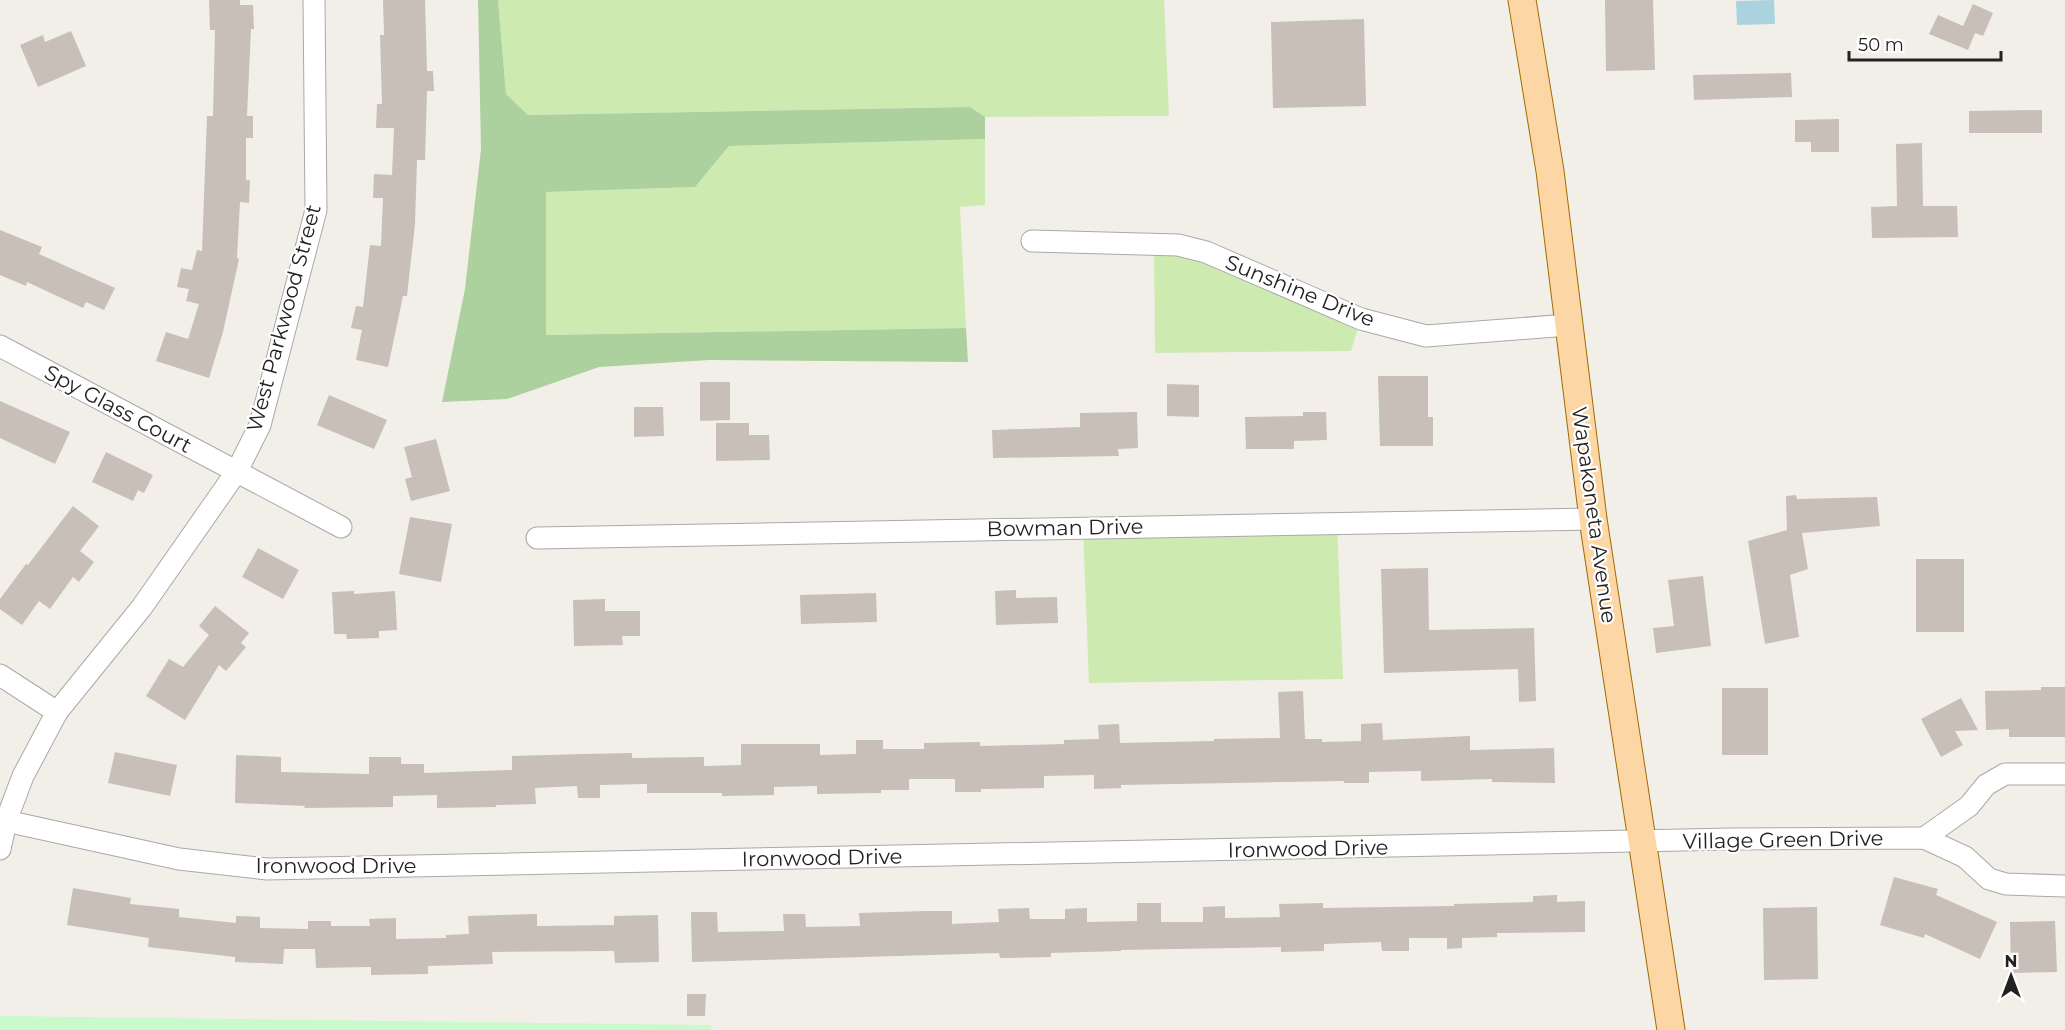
<svg xmlns="http://www.w3.org/2000/svg" width="2065" height="1030" font-family="Montserrat,sans-serif">
	<rect width="100%" height="100%" fill="#f2efe9"/>
	<g fill="#cdebb0">
		<polygon points="498,0 1164,0 1169,116 985,117 970,107 528,115 506,94"/>
		<polygon points="985,139 985,205 960,207 966,328 546,335 546,192 695,187 729,146"/>
		<polygon points="1154,243 1361,319 1351,351 1155,353"/>
		<polygon points="1337,523 1343,679 1089,683 1083,528"/>
	</g>
	<polygon fill="#add19e" points="478,0 498,0 506,94 528,115 970,107 985,117 985,139 729,146 695,187 546,192 546,335 966,328 968,362 709,360 599,367 507,399 442,402 465,289 481,149"/>
	<polygon fill="#c8facc" points="0,1016 711,1025 711,1030 0,1030"/>
	<polygon fill="#aad3df" points="1774,0 1775,24 1737,25 1736,1"/>
	<g fill="#c7bfb8">
		<polygon points="209,0 240,0 240,5 253,5 254,29 251,29 247,116 253,116 253,138 246,138 246,180 250,180 249,203 240,202 237,258 239,259 223,332 209,378 156,361 166,332 188,339 199,304 186,301 189,289 177,287 181,268 192,270 197,250 202,251 207,116 213,116 215,30 210,30"/>
		<polygon points="383,0 425,0 427,71 433,71 434,91 427,91 425,160 417,160 415,224 407,296 403,296 388,367 356,360 362,330 351,328 356,306 363,307 370,245 381,246 383,198 373,198 374,174 392,175 394,128 376,128 377,104 382,104 380,35 384,35"/>
		<polygon points="1605,0 1653,0 1655,70 1606,71"/>
		<polygon points="1973,4 1993,13 1983,36 1975,33 1968,50 1929,34 1938,15 1963,26"/>
		<polygon points="1364,19 1366,106 1273,108 1271,22"/>
		<polygon points="71,31 86,66 38,87 20,45 43,35 45,42"/>
		<polygon points="1791,73 1792,97 1694,100 1693,75"/>
		<polygon points="2042,110 2042,133 1969,133 1969,111"/>
		<polygon points="1839,119 1839,152 1811,152 1811,142 1795,142 1795,120"/>
		<polygon points="1922,143 1923,206 1957,206 1958,237 1872,238 1871,207 1897,206 1896,144"/>
		<polygon points="0,230 42,247 39,254 115,288 104,310 86,302 83,308 27,282 26,286 0,275"/>
		<polygon points="1378,376 1428,376 1428,417 1433,417 1433,446 1380,446"/>
		<polygon points="700,382 730,382 730,420 700,421"/>
		<polygon points="1167,384 1199,385 1199,417 1167,416"/>
		<polygon points="329,395 387,420 374,449 317,425"/>
		<polygon points="0,401 70,432 55,464 0,438"/>
		<polygon points="634,407 663,407 664,436 634,437"/>
		<polygon points="1137,412 1138,448 1118,449 1119,456 993,458 992,430 1080,427 1080,413"/>
		<polygon points="1303,412 1326,412 1327,440 1294,441 1294,449 1246,449 1245,417 1303,416"/>
		<polygon points="716,423 749,423 749,435 769,435 770,460 716,461"/>
		<polygon points="436,439 450,491 411,501 405,479 412,477 404,447"/>
		<polygon points="106,452 153,475 144,493 138,490 133,501 92,482"/>
		<polygon points="1796,495 1797,499 1877,497 1880,526 1802,533 1808,569 1790,575 1799,637 1765,644 1748,541 1787,530 1786,496"/>
		<polygon points="73,506 99,526 80,551 94,562 79,582 73,577 50,609 39,601 22,625 0,609 0,599 26,564 28,565"/>
		<polygon points="410,517 452,524 441,582 399,574"/>
		<polygon points="258,548 299,570 283,599 242,577"/>
		<rect x="1916" y="559" width="48" height="73"/>
		<polygon points="1428,568 1429,630 1534,628 1536,701 1519,702 1518,669 1384,673 1381,569"/>
		<polygon points="1703,576 1711,646 1656,653 1653,628 1674,626 1668,580"/>
		<polygon points="1016,590 1016,598 1057,597 1058,623 996,625 995,591"/>
		<polygon points="354,591 354,594 395,591 397,630 379,631 379,638 347,639 346,634 334,634 332,592"/>
		<polygon points="876,593 877,622 801,624 800,595"/>
		<polygon points="605,599 605,611 640,611 640,636 622,636 623,645 574,646 573,600"/>
		<polygon points="215,606 249,633 241,643 246,647 226,671 219,665 185,720 146,696 169,659 183,667 209,635 199,626"/>
		<polygon points="2041,687 2065,687 2065,737 2009,737 2009,729 1986,730 1985,691 2041,690"/>
		<rect x="1722" y="688" width="46" height="67"/>
		<polygon points="1303,691 1305,739 1322,739 1322,742 1361,741 1361,724 1382,723 1383,740 1470,736 1470,750 1554,748 1555,783 1492,782 1492,779 1421,781 1421,771 1369,772 1369,783 1344,783 1344,781 1121,785 1121,788 1094,789 1094,775 1044,776 1044,788 981,789 981,792 955,792 955,779 909,779 909,790 881,790 881,793 817,794 817,786 774,787 774,795 722,796 722,793 647,793 647,784 600,785 600,798 578,798 577,786 535,788 536,804 496,805 496,807 437,808 437,795 393,796 393,807 304,808 305,806 235,803 236,755 281,757 281,772 369,774 369,757 401,757 401,764 424,764 424,773 512,770 512,756 584,754 632,753 632,758 704,757 704,766 741,765 741,744 820,744 820,755 856,754 856,740 883,740 883,749 924,749 924,743 980,742 980,746 1064,744 1064,740 1099,739 1098,725 1119,724 1120,743 1214,741 1214,739 1280,738 1278,692"/>
		<polygon points="1961,698 1978,730 1955,731 1963,745 1941,757 1921,719"/>
		<polygon points="115,752 177,765 170,796 108,783"/>
		<polygon points="1894,877 1938,889 1936,895 1997,922 1980,959 1925,934 1924,938 1880,925"/>
		<polygon points="73,888 131,898 130,904 179,909 179,917 236,923 236,916 260,917 260,928 308,929 308,921 331,921 331,926 370,926 369,919 396,918 396,939 446,938 446,935 469,934 468,916 537,914 537,926 614,925 614,916 658,915 659,962 615,963 614,951 492,952 493,964 428,966 428,974 371,975 371,967 316,968 315,949 284,949 283,964 235,962 235,957 148,947 149,938 67,925"/>
		<polygon points="1557,895 1557,902 1585,901 1585,932 1497,933 1497,937 1462,938 1462,948 1447,949 1447,938 1409,938 1409,951 1382,951 1381,942 1324,944 1324,951 1281,952 1281,947 1121,950 1121,951 1051,953 1051,957 1000,958 999,953 692,962 691,912 717,912 718,932 784,931 783,914 805,914 806,927 860,926 859,913 926,911 952,911 952,924 999,922 998,909 1029,908 1030,919 1065,919 1065,909 1087,908 1087,922 1137,921 1137,903 1161,903 1161,922 1203,922 1203,907 1225,906 1225,918 1280,917 1279,904 1323,903 1323,908 1454,906 1454,904 1533,902 1533,896"/>
		<polygon points="1817,907 1818,979 1764,980 1763,908"/>
		<polygon points="2055,921 2057,972 2011,973 2010,922"/>
		<polygon points="687,994 706,994 705,1016 687,1016"/>
	</g>
	<g fill="none" stroke-linecap="round" stroke-linejoin="round">
		<g stroke="#a9a9a9" stroke-width="23">
			<g id="minor">
				<polyline points="1032,241 1178,245 1206,252 1361,319 1426,336 1568,325"/>
				<polyline points="0,346 341,527"/>
				<polyline points="537,538 1593,519"/>
				<polyline points="0,675 57,712"/>
				<polyline points="6,821 179,859 267,869 1731,839 1924,838 1965,857 1989,879 2006,884 2065,886"/>
				<polyline points="1924,838 1969,806 1986,785 2005,774 2065,774"/>
				<polyline points="0,849 6,821 23,776 57,712 142,607 237,471 260,425 316,210 314,0"/>
			</g>
		</g>
		<g stroke="#a06b00" stroke-width="29">
			<polyline id="major" points="1522,0 1550,171 1593,519 1671,1030"/>
		</g>
		<use href="#minor" stroke="#fff" stroke-width="21"/>
		<use href="#major" stroke="#fcd6a4" stroke-width="27"/>
	</g>
	<g text-anchor="middle" stroke-width="4.5" stroke-linejoin="round" paint-order="stroke">
		<g font-size="21" fill="#222" stroke="#fff">
			<text transform="translate(1300 291) rotate(22)" y="7">Sunshine Drive</text>
			<text transform="translate(284 318) rotate(-75)" y="7">West Parkwood Street</text>
			<text transform="translate(118 409) rotate(28)" y="7">Spy Glass Court</text>
			<text transform="translate(1594 515) rotate(82)" y="7">Wapakoneta Avenue</text>
			<text transform="translate(1065 528) rotate(-1)" y="7">Bowman Drive</text>
			<text transform="translate(1783 840) rotate(-1)" y="7">Village Green Drive</text>
			<text transform="translate(1308 849) rotate(-1)" y="7">Ironwood Drive</text>
			<text transform="translate(822 858) rotate(-1)" y="7">Ironwood Drive</text>
			<text x="336" y="873">Ironwood Drive</text>
		</g>
	</g>
	<g transform="translate(2011 976)" stroke="#ffffff" stroke-width="4.5" paint-order="stroke">
	<path d="M0-4.5L10 22L0 15L-10 22Z" fill="#222222"/>
	<text y="-9" font-size="16" font-weight="bold" text-anchor="middle" fill="#222222">N</text>
	</g>
	<path d="M1849 51v9h152v-9" fill="none" stroke="#222222" stroke-width="3"/>
	<text x="1858" y="51" font-size="18" fill="#222222" stroke="#ffffff" stroke-width="4.5" paint-order="stroke">50 m</text>
</svg>
